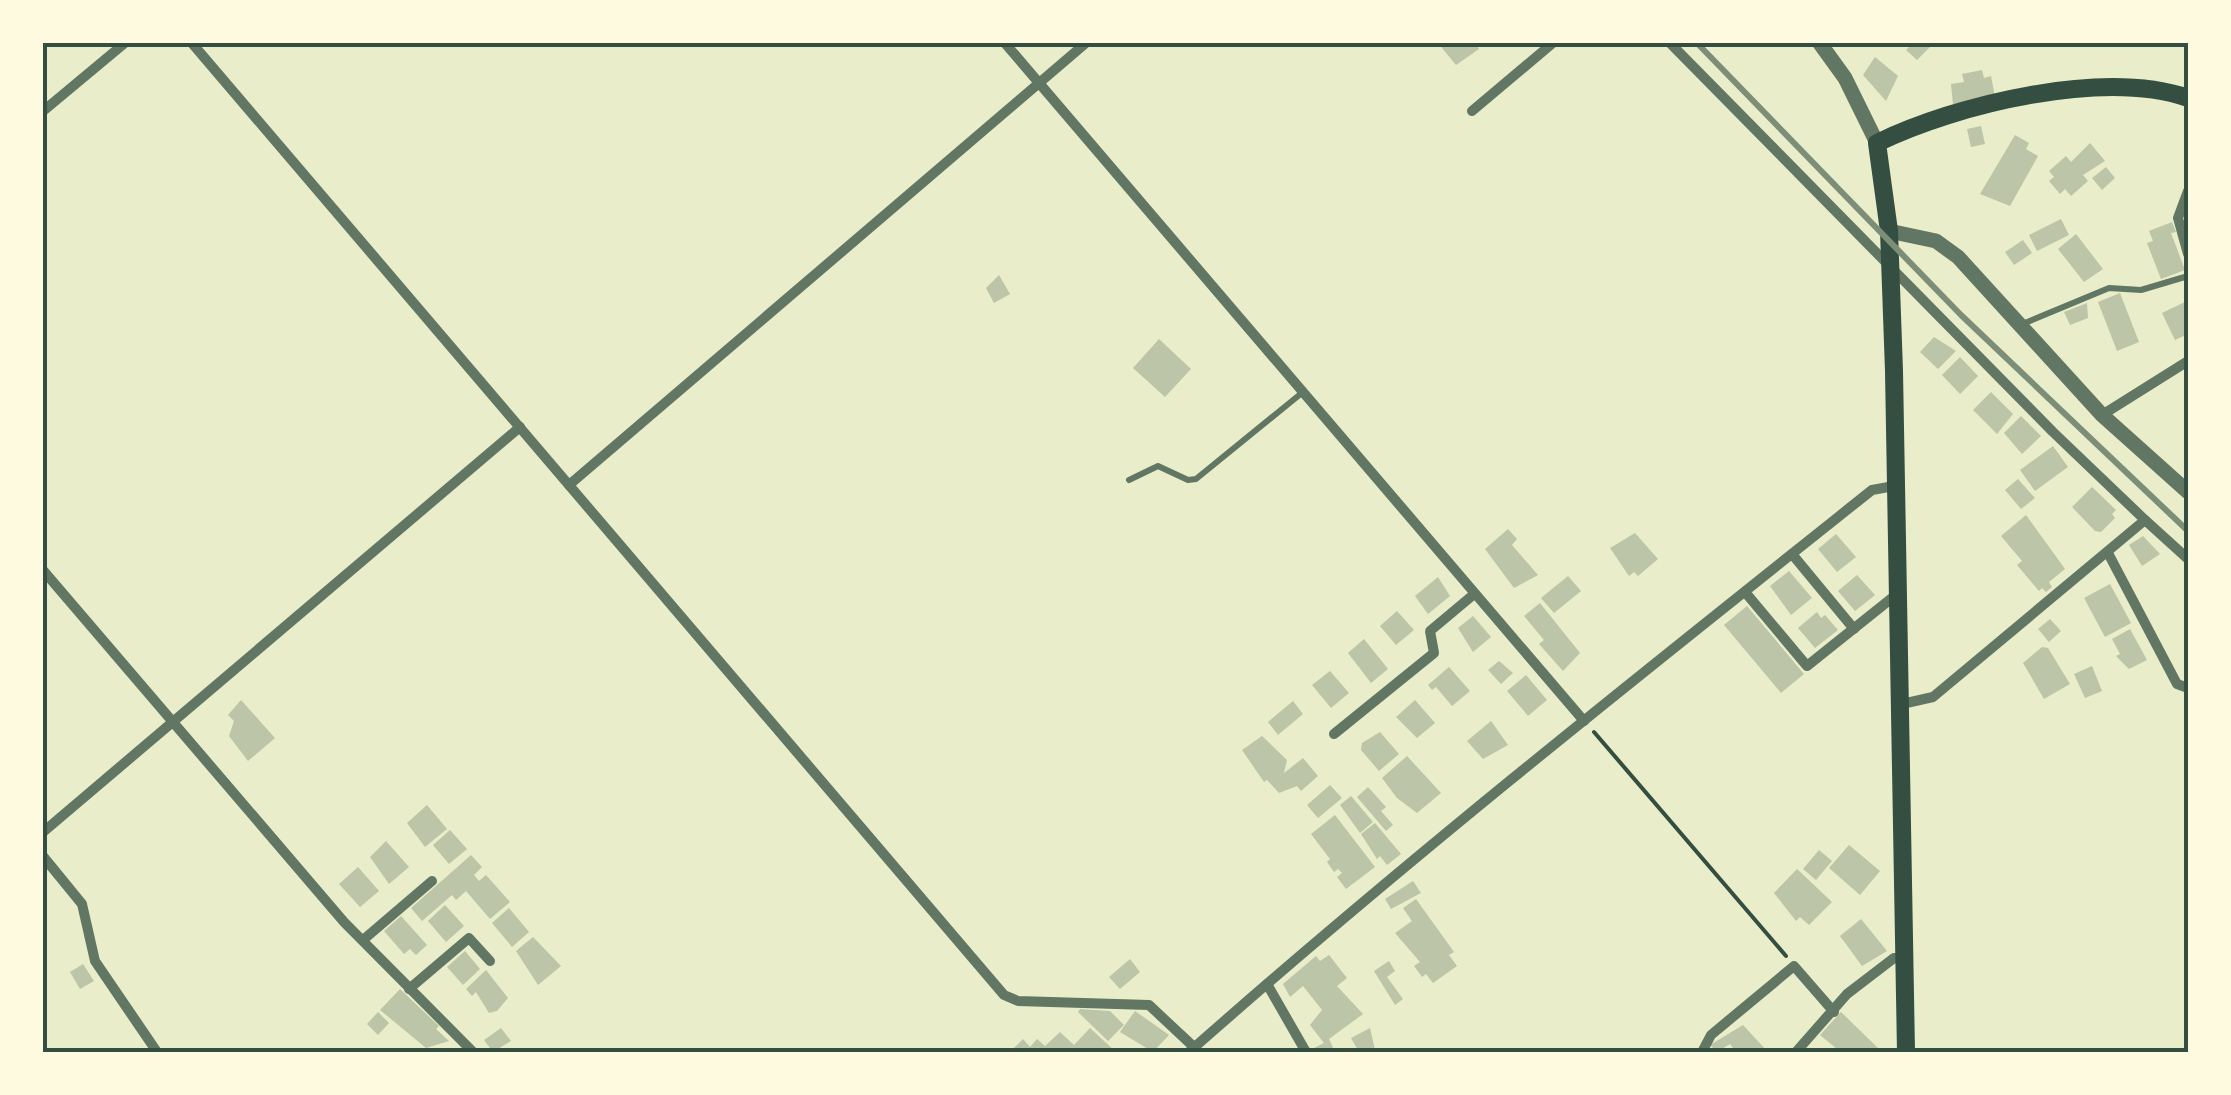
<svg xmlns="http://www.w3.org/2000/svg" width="2231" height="1095" font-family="'Asap Condensed',sans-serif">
	<rect width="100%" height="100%" fill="#e9edc9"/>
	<g fill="#bcc5a7">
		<polygon points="1437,42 1475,42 1479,49 1456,65"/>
		<polygon points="1914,42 1935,42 1917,60 1906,50"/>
		<polygon points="1875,57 1898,76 1886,101 1863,75"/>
		<polygon points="1982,70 1984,78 1991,76 1995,97 1953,105 1951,84 1964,82 1962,74"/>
		<polygon points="1981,126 1985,144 1971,147 1967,129"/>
		<polygon points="2015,135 2029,143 2026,149 2038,156 2010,206 1980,194"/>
		<polygon points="2090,143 2105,161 2083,175 2088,181 2071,196 2065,189 2060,194 2049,181 2054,177 2049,171 2066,156 2071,162"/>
		<polygon points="2106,167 2115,178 2102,190 2092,178"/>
		<polygon points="2061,219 2069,235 2037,251 2029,235"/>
		<polygon points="2172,222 2176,232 2171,233 2185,270 2161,279 2147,243 2153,241 2149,231"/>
		<polygon points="2076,234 2103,269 2084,282 2058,249"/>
		<polygon points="2023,240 2032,253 2014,265 2005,252"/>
		<polygon points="999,275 1010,294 994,303 986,288"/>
		<polygon points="2120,293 2139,342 2117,351 2098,302"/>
		<polygon points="2187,301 2188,334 2175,340 2162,313"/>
		<polygon points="2087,303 2088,318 2070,325 2064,312"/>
		<polygon points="1934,337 1956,351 1938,369 1920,352"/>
		<polygon points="1159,339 1191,369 1165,397 1133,368"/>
		<polygon points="1960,357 1978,376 1960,394 1942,375"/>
		<polygon points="1991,392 2013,414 1997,434 1973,410"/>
		<polygon points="2021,416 2041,436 2022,454 2004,433"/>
		<polygon points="2053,446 2068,467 2035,491 2020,470"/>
		<polygon points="2018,479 2035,498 2021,509 2005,490"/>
		<polygon points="2092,487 2116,510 2112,514 2115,518 2101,532 2095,531 2072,507"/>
		<polygon points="2026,515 2065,569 2049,582 2052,587 2046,592 2042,588 2039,591 2017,565 2022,561 2001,536"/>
		<polygon points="1508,529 1517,539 1512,545 1538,575 1514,588 1485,549"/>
		<polygon points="1635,533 1658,559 1638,576 1634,572 1629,576 1610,548"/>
		<polygon points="1836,534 1856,557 1837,572 1818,549"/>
		<polygon points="2143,536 2160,554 2142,566 2129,545"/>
		<polygon points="1789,571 1812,598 1791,615 1770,586"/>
		<polygon points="1857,575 1875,595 1855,611 1838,591"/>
		<polygon points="1568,576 1581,591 1554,613 1541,598"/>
		<polygon points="1438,577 1450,596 1428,614 1415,596"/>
		<polygon points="2110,584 2131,623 2105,637 2084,598"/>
		<polygon points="1540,603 1580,653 1563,671 1539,644 1544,640 1524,616"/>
		<polygon points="1747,606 1804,674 1781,693 1724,625"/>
		<polygon points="1397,611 1414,630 1396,645 1380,626"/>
		<polygon points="1817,612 1821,618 1825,615 1838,630 1815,648 1798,628"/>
		<polygon points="1473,616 1491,637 1473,652 1458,628"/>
		<polygon points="2050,619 2061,631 2049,642 2038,629"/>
		<polygon points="2130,629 2147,660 2129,669 2116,656 2120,654 2112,639"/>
		<polygon points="1364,639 1388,669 1371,683 1348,653"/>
		<polygon points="2042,647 2048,648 2070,684 2044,699 2023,663"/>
		<polygon points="1499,661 1513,673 1501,684 1488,670"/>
		<polygon points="2092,666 2102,691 2085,698 2074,674"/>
		<polygon points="1449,667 1470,691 1452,706 1436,687 1432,690 1428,685"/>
		<polygon points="1330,671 1349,693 1331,708 1312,685"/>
		<polygon points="1526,675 1547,700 1528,716 1507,691"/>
		<polygon points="241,700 275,738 248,761 229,736 234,721 228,715"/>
		<polygon points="1415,700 1435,723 1417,738 1396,717"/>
		<polygon points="1293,701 1303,714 1278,735 1268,722"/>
		<polygon points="1491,721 1508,745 1483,759 1467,741"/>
		<polygon points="1380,732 1399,754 1379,771 1361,750 1362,743"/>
		<polygon points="1262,736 1287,760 1284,773 1303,758 1318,776 1301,791 1297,786 1279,793 1267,780 1264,782 1242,750"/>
		<polygon points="1407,756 1441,793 1417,813 1397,798 1382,778"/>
		<polygon points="1330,785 1342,798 1318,818 1307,805"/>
		<polygon points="1368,787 1386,807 1381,811 1393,825 1386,831 1357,797"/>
		<polygon points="1351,796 1373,822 1360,833 1340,805"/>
		<polygon points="427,805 447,829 425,847 407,823"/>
		<polygon points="1335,815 1375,867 1346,889 1337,877 1342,873 1338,869 1334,872 1327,862 1330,859 1311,834"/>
		<polygon points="1375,823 1401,854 1387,865 1380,856 1377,859 1361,834"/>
		<polygon points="450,830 467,849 449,864 433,845"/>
		<polygon points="386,841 409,867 389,884 370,857"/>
		<polygon points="1849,845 1880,871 1860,895 1829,868"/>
		<polygon points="1819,850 1832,861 1816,880 1803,869"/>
		<polygon points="471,855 482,867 474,875 479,881 486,875 510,902 490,919 466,891 456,900 452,895 422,921 411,908"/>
		<polygon points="358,867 379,891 360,907 339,884"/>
		<polygon points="1797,869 1832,902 1809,925 1800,917 1796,921 1774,893"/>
		<polygon points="1413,881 1421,893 1391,909 1385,899"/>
		<polygon points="1416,899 1454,952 1449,955 1457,966 1433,983 1426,974 1422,977 1414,966 1420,962 1395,933 1412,921 1403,908"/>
		<polygon points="445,905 464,926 446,942 428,921"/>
		<polygon points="509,908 529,932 512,947 492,923"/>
		<polygon points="401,916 427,945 416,955 410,949 404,954 384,931"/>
		<polygon points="1861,919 1887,951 1862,966 1840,936"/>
		<polygon points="533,937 561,966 538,985 516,951"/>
		<polygon points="465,951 480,969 463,985 447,967"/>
		<polygon points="1329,955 1347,978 1337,986 1363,1014 1329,1039 1335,1052 1316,1052 1314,1048 1324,1043 1310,1025 1322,1010 1303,986 1290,997 1283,984 1316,956 1320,961"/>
		<polygon points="1130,959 1140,972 1120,989 1109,977"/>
		<polygon points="1389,961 1395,971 1387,977 1403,999 1395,1005 1374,971"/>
		<polygon points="83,964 94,981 80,989 70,972"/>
		<polygon points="486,970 508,998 497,1011 489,1013 476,992 472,996 466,989"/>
		<polygon points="400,989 439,1026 436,1029 449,1041 426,1048 380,1010"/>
		<polygon points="1080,1009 1110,1011 1124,1025 1108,1041 1078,1012"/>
		<polygon points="1135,1011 1169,1035 1153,1052 1120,1032"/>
		<polygon points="378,1012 389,1023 378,1035 367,1024"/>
		<polygon points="1841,1012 1880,1050 1877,1052 1834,1052 1837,1049 1820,1035"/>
		<polygon points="1743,1025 1768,1052 1736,1052 1730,1044 1717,1052 1710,1045"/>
		<polygon points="501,1028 511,1041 493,1052 484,1040"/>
		<polygon points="1090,1028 1116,1052 1010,1052 1023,1039 1030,1047 1037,1039 1045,1046 1060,1032 1074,1045"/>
		<polygon points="1370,1028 1375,1050 1359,1052 1351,1038"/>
	</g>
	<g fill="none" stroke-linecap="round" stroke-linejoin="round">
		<polyline stroke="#344e41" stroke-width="4" points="1594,732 1786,956"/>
		<g stroke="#617663" stroke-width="6">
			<polyline points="2020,325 2109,288 2141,290 2188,276"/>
			<polyline points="1129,480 1158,466 1188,480 1196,479 1303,392"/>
		</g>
		<g stroke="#617663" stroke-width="10">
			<polyline points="191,42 1004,995 1018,1001 1149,1005 1195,1048"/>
			<polyline points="1004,42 1584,721"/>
			<polyline points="1669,42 2053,432 2145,520"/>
			<polyline points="1472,111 1554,42"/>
			<polyline points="42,112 126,42"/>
			<polyline points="2188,191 2178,218 2188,254"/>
			<polyline points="2102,415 2188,361"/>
			<polyline points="569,485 1087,42"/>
			<polyline points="2108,553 2177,684 2188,688"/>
			<polyline points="1792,554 1854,629"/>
			<polyline points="42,569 344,922 473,1052"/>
			<polyline points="1745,592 1807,666 1897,594"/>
			<polyline points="1902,704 1933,697 2145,520 2188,559"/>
			<polyline points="1334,734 1434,653 1430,631 1473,595"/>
			<polyline points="42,833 520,427"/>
			<polyline points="42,855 82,904 95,961 157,1052"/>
			<polyline points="363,940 432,881"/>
			<polyline points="1267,984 1306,1052"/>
			<polyline points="409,989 469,938 490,961"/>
			<path d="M1189,1052c221,-195 452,-378 683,-562l22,-4"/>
			<polyline points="1702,1052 1711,1035 1794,966 1834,1012"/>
			<polyline points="1796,1052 1847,994 1894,958 1905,959"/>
		</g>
		<g stroke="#617663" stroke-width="15">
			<polyline points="1819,42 1845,78 1877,143"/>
			<polyline points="1889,231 1936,241 1958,257 2102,415 2188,492"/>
		</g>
		<path stroke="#344e41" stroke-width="18" d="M1906,1052l-12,-681 -5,-140 -12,-88c80,-39 226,-74 311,-45"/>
		<polyline stroke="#7c8e77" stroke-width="6" points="1696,42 1961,315 2188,531"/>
	</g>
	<rect width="2231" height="1095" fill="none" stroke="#fefae0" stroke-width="90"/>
	<rect x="45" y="45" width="2141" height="1005" fill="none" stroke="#344e41" stroke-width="4"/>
</svg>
